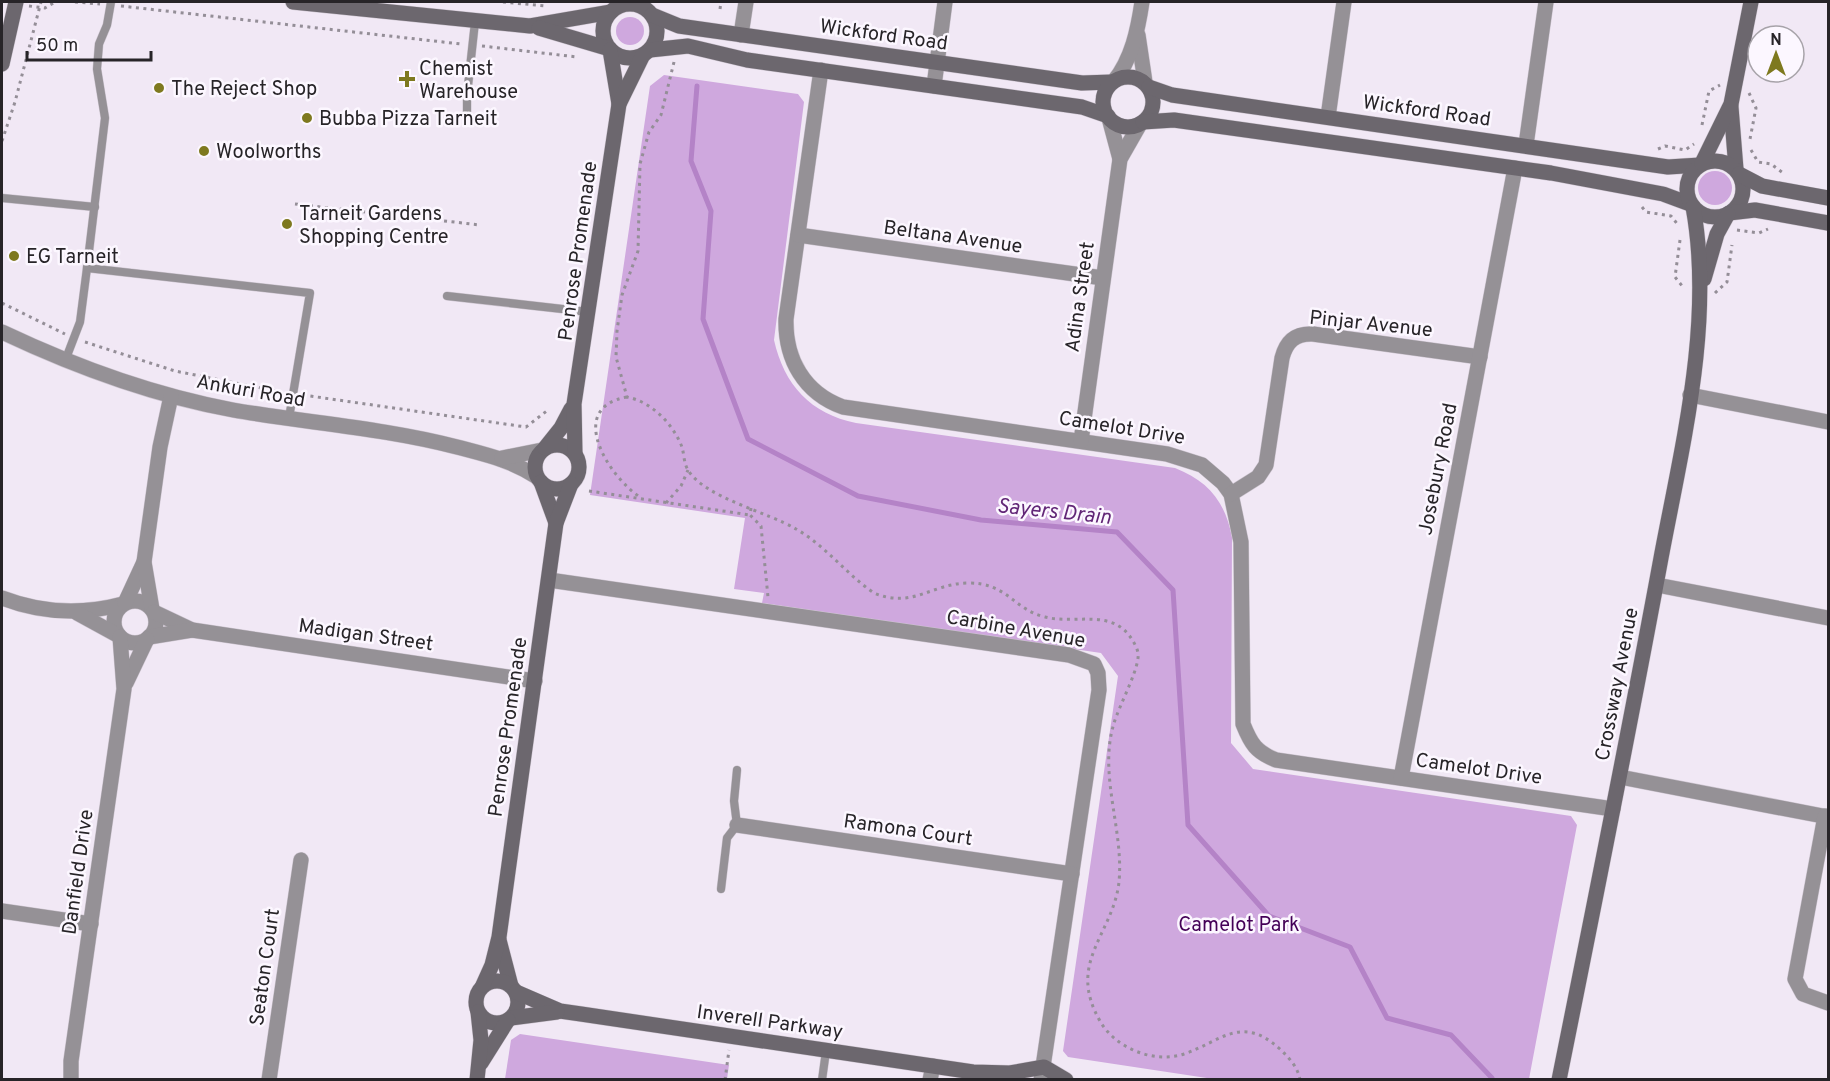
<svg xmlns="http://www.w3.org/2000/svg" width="1830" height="1081" font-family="Overpass,sans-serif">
	<rect width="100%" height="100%" fill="#f1e8f5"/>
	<g fill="#cfa8de">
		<circle cx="630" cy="31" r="14"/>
		<path d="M664,75l134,19 6,8 -30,238c10,45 37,74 82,83l319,45c33,13 50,33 57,69l-1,206 22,26 318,47 6,9 -48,254 -309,1 -152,-23 -5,-6 55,-375 -17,-23 -339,-50 2,-10 -30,-4 11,-71 -155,-23 60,-409z"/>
		<circle cx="1715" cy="188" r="17"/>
		<polygon points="520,1034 729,1065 727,1079 505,1079 511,1040"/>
	</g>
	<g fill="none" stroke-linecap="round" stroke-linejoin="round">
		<polyline stroke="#b483c7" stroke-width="5" points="697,86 691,161 711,211 703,319 748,439 858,496 981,520 1117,532 1173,590 1188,825 1269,916 1350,947 1387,1018 1451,1035 1492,1078"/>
		<g stroke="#cdc5d0" stroke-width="9">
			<g id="lane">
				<polyline points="467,116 467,95 475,22"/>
				<polyline points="2,198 95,207"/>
				<polyline points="87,268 310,293 289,418"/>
				<polyline points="447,296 589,312"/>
				<polyline points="65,361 80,322 87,268 105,118 97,69 99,44 107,25 111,2"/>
				<polyline points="721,889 727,838 737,825 734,801 737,770"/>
				<polyline points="822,1080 826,1051"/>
			</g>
		</g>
		<g stroke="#cdc5d0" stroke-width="16">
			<g id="street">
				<polyline points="741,35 746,2"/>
				<polyline points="1138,35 1145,82"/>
				<path d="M821,70l-35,249c-1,40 18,74 57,88l324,47 35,11 21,18 8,11 10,48 2,182c8,20 13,28 33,36l337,49"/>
				<path d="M1114,81c18,-22 24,-52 28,-79"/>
				<polyline points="934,86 945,2"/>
				<polyline points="1328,117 1344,2"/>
				<polyline points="1109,118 1120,159"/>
				<polyline points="1526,145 1546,2"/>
				<polyline points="798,235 1103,278"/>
				<path d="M2,332c74,35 150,63 231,78 75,13 151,18 224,37 30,8 54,13 80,30"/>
				<polyline points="1690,395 1828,422"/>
				<polyline points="1081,441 1120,159 1140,124"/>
				<polyline points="502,458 542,450"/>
				<path d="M1231,494l27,-17 8,-12 16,-107c4,-16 13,-25 31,-24l167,23"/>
				<polyline points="549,580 1069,655 1094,664 1098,673 1099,690 1041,1080"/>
				<polyline points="1657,585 1828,618"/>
				<path d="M2,598c39,15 80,17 121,6"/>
				<circle cx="135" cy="622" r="21"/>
				<polyline points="125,603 144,562"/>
				<polyline points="152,609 144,562 160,447 171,396"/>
				<polyline points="154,612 192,630 535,681"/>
				<polyline points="77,613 119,636"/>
				<polyline points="149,637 192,630"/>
				<polyline points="126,683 147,639"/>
				<polyline points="1620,777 1828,817"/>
				<polyline points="1401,778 1515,168"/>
				<polyline points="1825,816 1795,979 1803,994 1828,1003"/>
				<polyline points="737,825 1072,874"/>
				<polyline points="2,911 91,924"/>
				<polyline points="71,1080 71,1061 124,689 120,637"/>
				<polyline points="269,1080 301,860"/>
				<polyline points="930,1080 933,1066"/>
			</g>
		</g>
		<g stroke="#cdc5d0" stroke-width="16">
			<g id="secondary">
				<polyline points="293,2 530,26 611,12"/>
				<circle cx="630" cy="31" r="27"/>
				<polyline points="652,15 679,26 1082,83 1112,82"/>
				<polyline points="539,28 610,49"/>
				<polyline points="610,50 619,104"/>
				<polyline points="650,50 688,46 747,60 1082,107 1108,116"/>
				<polyline points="2,64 16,2"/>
				<circle cx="1128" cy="102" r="25"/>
				<polyline points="1149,87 1172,95 1668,167 1700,165"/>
				<polyline points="1731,107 1736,169"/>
				<polyline points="1143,122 1174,120 1551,173 1663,194 1690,204"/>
				<circle cx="1715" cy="189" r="28"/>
				<polyline points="1702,163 1731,104 1751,2"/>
				<polyline points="1739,174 1762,186 1828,198"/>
				<polyline points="1729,213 1755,210 1828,223"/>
				<polyline points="1704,279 1717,234 1728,214"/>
				<circle cx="557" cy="467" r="22"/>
				<polyline points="545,448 561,428 571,409"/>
				<polyline points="575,454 574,404 619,104 643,55"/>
				<polyline points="541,482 556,523"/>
				<polyline points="499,940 511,986"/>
				<circle cx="497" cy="1002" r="21"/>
				<polyline points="483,985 492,965 499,937 556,523 571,484"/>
				<polyline points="516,992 560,1011 581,1014 973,1072 1010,1073 1044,1067 1066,1080"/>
				<polyline points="511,1018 557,1012"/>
				<polyline points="481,1063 508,1020"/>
				<polyline points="477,1080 481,1040 478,1012"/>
				<path d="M1559,1080c35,-174 70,-348 102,-522 21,-112 53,-237 32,-351"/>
			</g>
		</g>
		<g stroke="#948e97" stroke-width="3" stroke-dasharray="3 4.5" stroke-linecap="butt">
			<polyline points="75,2 100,4"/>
			<polyline points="503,2 546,6"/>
			<polyline points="29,6 45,8 55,2"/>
			<polyline points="121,6 461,44"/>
			<polyline points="720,9 721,2"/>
			<polyline points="482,46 577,57"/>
			<path d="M674,62l-13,53 -12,17 -9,32 -2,87 -16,44 -5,36 -1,26 11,40c25,5 46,27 55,50 2,7 2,17 6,23 17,28 80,42 108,59 30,17 50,45 78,64 38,16 57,-9 93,-10 40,-1 47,27 78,34 31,8 68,-10 88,24 3,5 6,11 5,17 -2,17 -18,46 -24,65 -16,52 10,106 5,159 -6,53 -53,80 -19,139 15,27 54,43 84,33 38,-13 57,-40 96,-5 9,9 18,18 20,31"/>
			<polyline points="1749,93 1756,108 1750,139"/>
			<polyline points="1702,125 1709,91 1720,85"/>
			<polyline points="2,141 15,102 41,2"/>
			<polyline points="1658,149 1665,146 1685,150 1694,144"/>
			<polyline points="1751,150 1758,162 1771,164 1783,173"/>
			<polyline points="295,204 480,225"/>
			<polyline points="1642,207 1646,212 1671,216 1679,226"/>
			<polyline points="1737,230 1759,233 1768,229"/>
			<polyline points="1680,240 1675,277 1683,287"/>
			<polyline points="1715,293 1727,282 1732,245"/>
			<polyline points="2,303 65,334"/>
			<polyline points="85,342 175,371 281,392"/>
			<polyline points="303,395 526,427 548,410"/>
			<path d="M627,397c-62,11 -18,80 13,100"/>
			<polyline points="589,491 750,515"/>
			<polyline points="666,503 681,486 688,470"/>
			<polyline points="751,508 750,515 761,526 768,597"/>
			<polyline points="725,1080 729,1050"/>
		</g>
		<use href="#lane" stroke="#959196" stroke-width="8"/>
		<use href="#street" stroke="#959196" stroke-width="15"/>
		<use href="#secondary" stroke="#6c676e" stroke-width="15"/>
	</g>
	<g fill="#7e791f" stroke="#fcf7ff" stroke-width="2">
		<path d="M404 70h6v6h6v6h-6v6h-6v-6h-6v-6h6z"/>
		<circle cx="159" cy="88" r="6"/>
		<circle cx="307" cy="118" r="6"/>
		<circle cx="204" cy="151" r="6"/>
		<circle cx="287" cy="224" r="6"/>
		<circle cx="14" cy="256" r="6"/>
	</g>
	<g text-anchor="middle" stroke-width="5" stroke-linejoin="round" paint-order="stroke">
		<g font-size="20" fill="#272428" stroke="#fcf7ff">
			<text transform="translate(884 34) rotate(8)" y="7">Wickford Road</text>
			<text transform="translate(1427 110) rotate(8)" y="7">Wickford Road</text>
			<text transform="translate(953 236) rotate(8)" y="7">Beltana Avenue</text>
			<text transform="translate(577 251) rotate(-82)" y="7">Penrose Promenade</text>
			<text transform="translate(1079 297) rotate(-82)" y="7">Adina Street</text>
			<text transform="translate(1371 323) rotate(6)" y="7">Pinjar Avenue</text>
			<text transform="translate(251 390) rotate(10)" y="7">Ankuri Road</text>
			<text transform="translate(1122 427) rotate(9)" y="7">Camelot Drive</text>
			<text transform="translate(1437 469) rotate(-79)" y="7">Josebury Road</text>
			<text transform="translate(1016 628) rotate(10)" y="7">Carbine Avenue</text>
			<text transform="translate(366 634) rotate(8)" y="7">Madigan Street</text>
			<text transform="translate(1616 684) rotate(-79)" y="7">Crossway Avenue</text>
			<text transform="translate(507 727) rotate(-82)" y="7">Penrose Promenade</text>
			<text transform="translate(1479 768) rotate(8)" y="7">Camelot Drive</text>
			<text transform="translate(908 829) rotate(8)" y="7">Ramona Court</text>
			<text transform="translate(77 872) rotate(-82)" y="7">Danfield Drive</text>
			<text transform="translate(264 967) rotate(-82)" y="7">Seaton Court</text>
			<text transform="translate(770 1021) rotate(8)" y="7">Inverell Parkway</text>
		</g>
		<g font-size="20" fill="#272428" stroke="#fcf7ff" text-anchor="start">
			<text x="419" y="75">Chemist<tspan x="419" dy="23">Warehouse</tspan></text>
			<text x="171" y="95">The Reject Shop</text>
			<text x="319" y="125">Bubba Pizza Tarneit</text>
			<text x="216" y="158">Woolworths</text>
			<text x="299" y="220">Tarneit Gardens<tspan x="299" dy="23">Shopping Centre</tspan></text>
			<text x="26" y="263">EG Tarneit</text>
		</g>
		<g font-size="20" fill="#440057" stroke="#fcf7ff">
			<text x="1239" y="931">Camelot Park</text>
		</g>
		<g font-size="21" font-style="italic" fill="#622677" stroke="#fcf7ff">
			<text transform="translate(1054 511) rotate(6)" y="7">Sayers Drain</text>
		</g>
	</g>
	<rect width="1830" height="1081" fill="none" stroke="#272428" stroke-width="6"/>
	<g transform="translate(1776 54)"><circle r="28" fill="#fcf7ff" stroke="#a7a3a9" stroke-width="1.5"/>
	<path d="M0-4.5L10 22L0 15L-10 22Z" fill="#7e791f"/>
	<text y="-9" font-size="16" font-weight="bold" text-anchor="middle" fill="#272428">N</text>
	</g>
	<path d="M27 51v9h124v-9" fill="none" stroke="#272428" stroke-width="3"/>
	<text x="36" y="51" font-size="18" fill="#272428" stroke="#fcf7ff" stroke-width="4.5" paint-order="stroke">50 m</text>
</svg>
